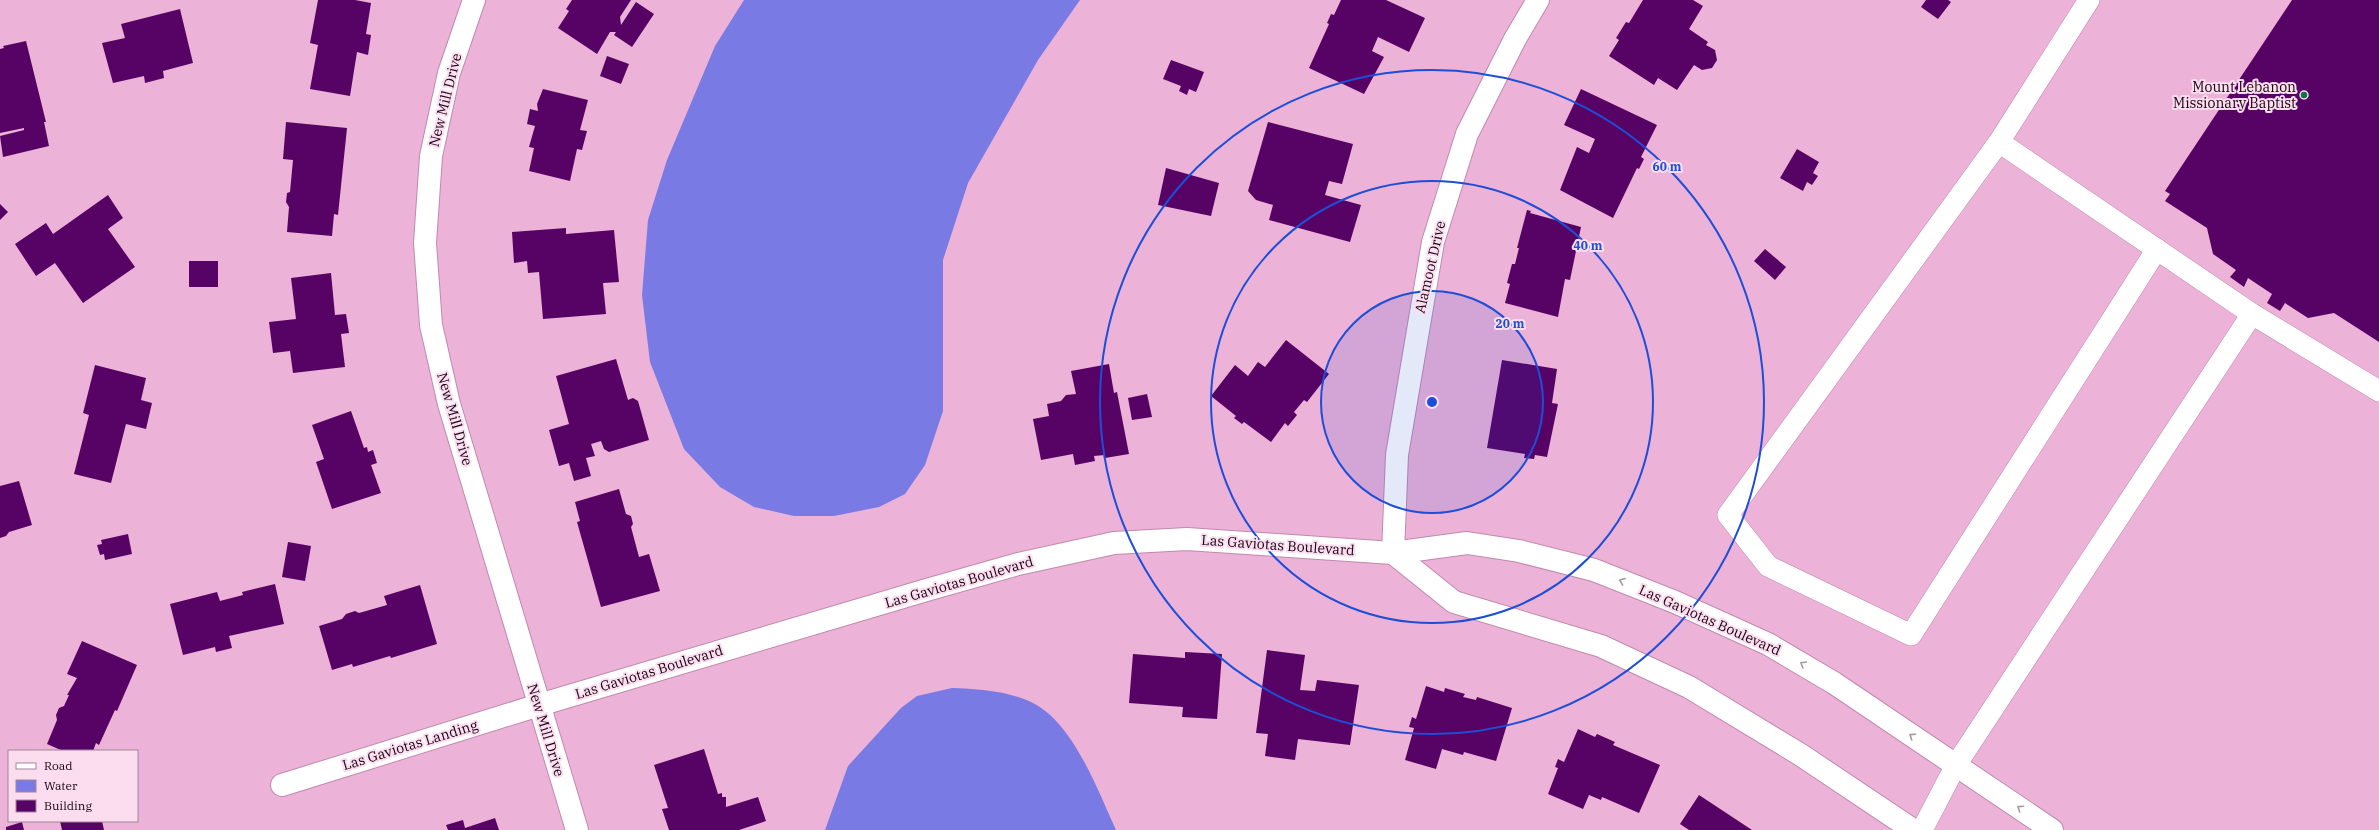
<svg xmlns="http://www.w3.org/2000/svg" width="2379" height="830" font-family="'IBM Plex Serif',serif">
	<rect width="100%" height="100%" fill="#ecb2d7"/>
	<g fill="#797ae4">
		<polygon points="744,0 1080,0 1038,60 968,183 943,260 943,411 925,465 905,494 879,507 834,516 794,516 754,507 720,487 684,449 650,362 642,295 648,220 667,160 715,46"/>
		<path d="M952,688c27,1 57,3 81,15 41,21 65,88 83,127h-291l23,-64 53,-58 16,-12z"/>
	</g>
	<g fill="#570365">
		<polygon points="318,0 355,0 371,3 366,34 371,35 368,55 357,52 350,96 310,89 318,45 310,43"/>
		<polygon points="572,0 631,0 620,17 621,25 636,2 654,14 632,47 614,35 616,32 610,32 597,54 558,28 569,11 566,9"/>
		<polygon points="1341,0 1386,0 1425,18 1409,52 1378,37 1372,51 1384,57 1364,94 1309,68 1329,24 1327,23 1331,14 1334,15"/>
		<polygon points="1643,0 1693,0 1703,6 1689,29 1708,42 1706,45 1715,50 1717,60 1712,68 1702,70 1694,65 1677,90 1658,78 1654,85 1609,56 1619,40 1616,38 1626,22 1629,23"/>
		<polygon points="1926,0 1948,0 1951,2 1938,19 1921,7"/>
		<polygon points="2292,0 2379,0 2379,342 2334,313 2308,318 2285,303 2280,311 2267,303 2272,294 2248,278 2244,287 2230,277 2236,270 2213,254 2207,228 2165,201 2170,194 2165,191"/>
		<polygon points="180,9 193,63 163,71 164,78 145,83 144,76 113,83 102,43 125,38 121,24"/>
		<polygon points="26,41 46,122 44,122 49,146 3,157 0,136 24,130 24,128 0,133 0,49 4,48 3,46"/>
		<polygon points="607,56 629,64 621,84 600,76"/>
		<polygon points="1171,60 1204,72 1196,92 1189,89 1187,95 1179,91 1181,86 1163,79"/>
		<polygon points="543,89 588,100 580,130 587,131 582,150 577,149 570,181 529,171 534,148 529,147 535,126 527,124 530,109 538,111 537,104"/>
		<polygon points="1581,89 1657,125 1641,157 1644,159 1639,169 1637,168 1613,218 1560,190 1577,147 1589,153 1595,139 1564,125"/>
		<polygon points="286,122 347,128 338,215 334,214 332,236 287,232 289,207 286,202 287,193 290,192 293,160 283,159"/>
		<polygon points="1268,122 1353,144 1342,184 1329,181 1325,195 1361,205 1350,242 1269,220 1273,205 1256,200 1248,191"/>
		<polygon points="1797,149 1819,162 1813,173 1818,176 1812,185 1807,182 1803,191 1780,178"/>
		<polygon points="1166,168 1219,183 1211,216 1158,205"/>
		<polygon points="108,195 123,218 108,229 135,267 83,303 55,263 36,276 15,244 46,223 53,234"/>
		<polygon points="0,204 8,212 0,220"/>
		<polygon points="1527,210 1531,211 1530,213 1581,227 1570,280 1565,279 1558,317 1505,303 1510,284 1507,283 1512,264 1515,264 1519,248 1517,248"/>
		<polygon points="566,228 566,234 614,230 619,282 603,283 606,314 543,319 539,272 528,273 527,261 514,263 512,232"/>
		<polygon points="1765,249 1786,267 1775,280 1754,261"/>
		<rect x="189" y="261" width="29" height="26"/>
		<polygon points="331,273 335,315 346,314 349,333 341,334 345,367 293,373 290,351 273,353 269,322 296,319 291,278"/>
		<polygon points="1286,340 1329,374 1307,402 1304,400 1294,412 1297,415 1288,426 1285,423 1271,442 1244,422 1242,424 1234,418 1236,416 1211,396 1235,365 1248,376 1258,362 1265,367"/>
		<polygon points="616,359 628,400 633,398 638,401 649,440 609,452 604,449 601,441 591,444 595,456 586,458 591,476 574,481 569,463 559,466 549,430 569,424 556,376"/>
		<polygon points="1502,360 1557,369 1552,403 1558,404 1547,457 1535,455 1534,459 1524,458 1525,454 1487,448"/>
		<polygon points="1109,364 1114,393 1117,392 1129,454 1105,458 1105,455 1094,456 1095,461 1075,465 1073,454 1041,460 1033,419 1049,416 1047,404 1061,401 1066,395 1076,394 1071,371"/>
		<polygon points="95,365 146,378 141,400 152,403 146,429 126,424 111,483 74,474 89,415 83,413"/>
		<polygon points="1147,394 1152,417 1132,420 1128,398"/>
		<polygon points="351,411 364,448 367,447 368,452 373,450 377,463 371,465 381,493 332,509 316,462 324,459 312,425"/>
		<polygon points="19,481 32,525 9,532 6,536 0,538 0,486"/>
		<polygon points="619,489 626,514 631,516 633,524 631,527 639,557 649,554 660,591 601,607 577,522 580,521 575,502"/>
		<polygon points="128,534 132,554 105,560 104,554 100,555 97,545 102,544 101,540"/>
		<polygon points="288,542 311,546 305,581 282,577"/>
		<polygon points="275,584 284,624 229,636 232,648 216,652 215,647 183,655 170,604 217,592 220,601 243,595 242,592"/>
		<polygon points="420,585 437,644 391,658 390,656 353,667 352,664 332,670 319,626 342,619 346,614 355,611 359,613 387,605 384,596"/>
		<polygon points="82,641 137,665 117,711 115,710 99,745 96,743 93,751 63,751 47,744 57,720 56,715 59,708 64,706 69,695 67,695 77,678 67,674"/>
		<polygon points="1267,650 1305,655 1300,690 1315,691 1317,680 1359,685 1350,745 1298,739 1295,760 1265,756 1268,734 1256,733"/>
		<polygon points="1185,652 1222,654 1217,719 1182,717 1183,707 1129,703 1133,654 1185,658"/>
		<polygon points="1426,686 1444,692 1445,688 1465,694 1463,697 1476,700 1477,697 1512,708 1496,761 1464,752 1463,755 1442,749 1436,769 1405,760 1414,728 1409,727 1412,717 1416,719"/>
		<polygon points="1578,729 1595,737 1597,734 1615,742 1613,745 1660,765 1639,813 1602,797 1601,800 1589,795 1583,809 1548,794 1558,768 1555,767 1558,759 1564,762"/>
		<polygon points="704,749 718,794 722,793 722,797 726,797 726,807 758,797 766,821 739,830 669,830 662,809 668,808 654,765"/>
		<polygon points="1699,795 1752,830 1689,830 1680,824"/>
		<polygon points="495,818 499,830 448,830 446,825 463,820 465,828"/>
		<polygon points="60,821 102,821 104,830 62,830"/>
		<polygon points="22,822 24,830 6,830 6,827"/>
	</g>
	<g fill="none" stroke-linecap="round" stroke-linejoin="round">
		<g stroke="#c189ad" stroke-width="22">
			<g id="service">
				<polyline points="2089,0 1999,142 2252,314"/>
				<polyline points="1999,142 1728,515 1768,566 1911,635 2157,249"/>
				<polyline points="1922,830 1956,765 2252,314 2379,391"/>
			</g>
		</g>
		<g stroke="#c189ad" stroke-width="24">
			<g id="minor">
				<polyline points="474,0 449,73 431,156 425,243 431,325 449,404 577,830"/>
				<polyline points="282,785 539,705 930,589 1018,564 1114,543 1187,539 1393,553 1397,455 1433,242 1467,134 1515,39 1538,0"/>
				<polyline points="1913,830 1801,755 1689,687 1601,646 1454,602 1393,553 1467,543 1519,551 1594,570 1675,602 1768,644 1834,683 2052,830"/>
			</g>
		</g>
		<use href="#service" stroke="#fff" stroke-width="21"/>
		<use href="#minor" stroke="#fff" stroke-width="22"/>
	</g>
	<defs><path id="oneway-chevron" d="M-2-3.5L2.5 0L-2 3.5" fill="none" stroke-width="1.6" stroke-linecap="round" stroke-linejoin="round"/></defs>
	<g stroke="#a29ba0">
		<use href="#oneway-chevron" transform="translate(1622 581) rotate(-159)"/>
		<use href="#oneway-chevron" transform="translate(1803 664) rotate(-149)"/>
		<use href="#oneway-chevron" transform="translate(1912 736) rotate(-146)"/>
		<use href="#oneway-chevron" transform="translate(2020 808) rotate(-146)"/>
	</g>
	<circle cx="1432" cy="402" r="111" fill="#1d4ed8" fill-opacity=".12"/>
	<g fill="none" stroke="#1d4ed8" stroke-width="2">
		<circle cx="1432" cy="402" r="111"/>
		<circle cx="1432" cy="402" r="221"/>
		<circle cx="1432" cy="402" r="332"/>
	</g>
	<circle fill="#09734c" stroke="#fcddf0" stroke-width="1.5" cx="2304" cy="95" r="4"/>
	<g text-anchor="middle" stroke-width="4" stroke-linejoin="round" paint-order="stroke">
		<g font-size="14" fill="#170511" stroke="#fcddf0" text-anchor="end">
			<text x="2296" y="92">Mount Lebanon<tspan x="2296" dy="16">Missionary Baptist</tspan></text>
		</g>
		<g font-size="14" fill="#170511" stroke="#fcddf0">
			<text transform="translate(445 100) rotate(-76)" y="5">New Mill Drive</text>
			<text transform="translate(1430 267) rotate(-77)" y="5">Alamoot Drive</text>
			<text transform="translate(455 419) rotate(74)" y="5">New Mill Drive</text>
			<text transform="translate(1278 545) rotate(4)" y="5">Las Gaviotas Boulevard</text>
			<text transform="translate(959 582) rotate(-16)" y="5">Las Gaviotas Boulevard</text>
			<text transform="translate(1710 620) rotate(24)" y="5">Las Gaviotas Boulevard</text>
			<text transform="translate(649 672) rotate(-17)" y="5">Las Gaviotas Boulevard</text>
			<text transform="translate(546 730) rotate(73)" y="5">New Mill Drive</text>
			<text transform="translate(410 745) rotate(-17)" y="5">Las Gaviotas Landing</text>
		</g>
	</g>
	<circle cx="1432" cy="402" r="6" fill="#1d4ed8" stroke="#fcddf0" stroke-width="2"/>
	<g font-size="12" text-anchor="middle" font-weight="bold" fill="#1d4ed8" stroke="#fcddf0" stroke-width="4" stroke-linejoin="round" paint-order="stroke">
		<text x="1667" y="171">60 m</text>
		<text x="1588" y="250">40 m</text>
		<text x="1510" y="328">20 m</text>
	</g>
	<rect x="8" y="750" width="130" height="72" fill="#fcddf0" stroke="#a08797"/>
	<rect x="16" y="763" width="20" height="6" fill="#ffffff" stroke="#a08797"/>
	<text x="44" y="770" font-size="12" fill="#170511">Road</text>
	<rect x="16" y="780" width="20" height="12" fill="#797ae4" stroke="#a08797"/>
	<text x="44" y="790" font-size="12" fill="#170511">Water</text>
	<rect x="16" y="800" width="20" height="12" fill="#570365" stroke="#a08797"/>
	<text x="44" y="810" font-size="12" fill="#170511">Building</text>
</svg>
